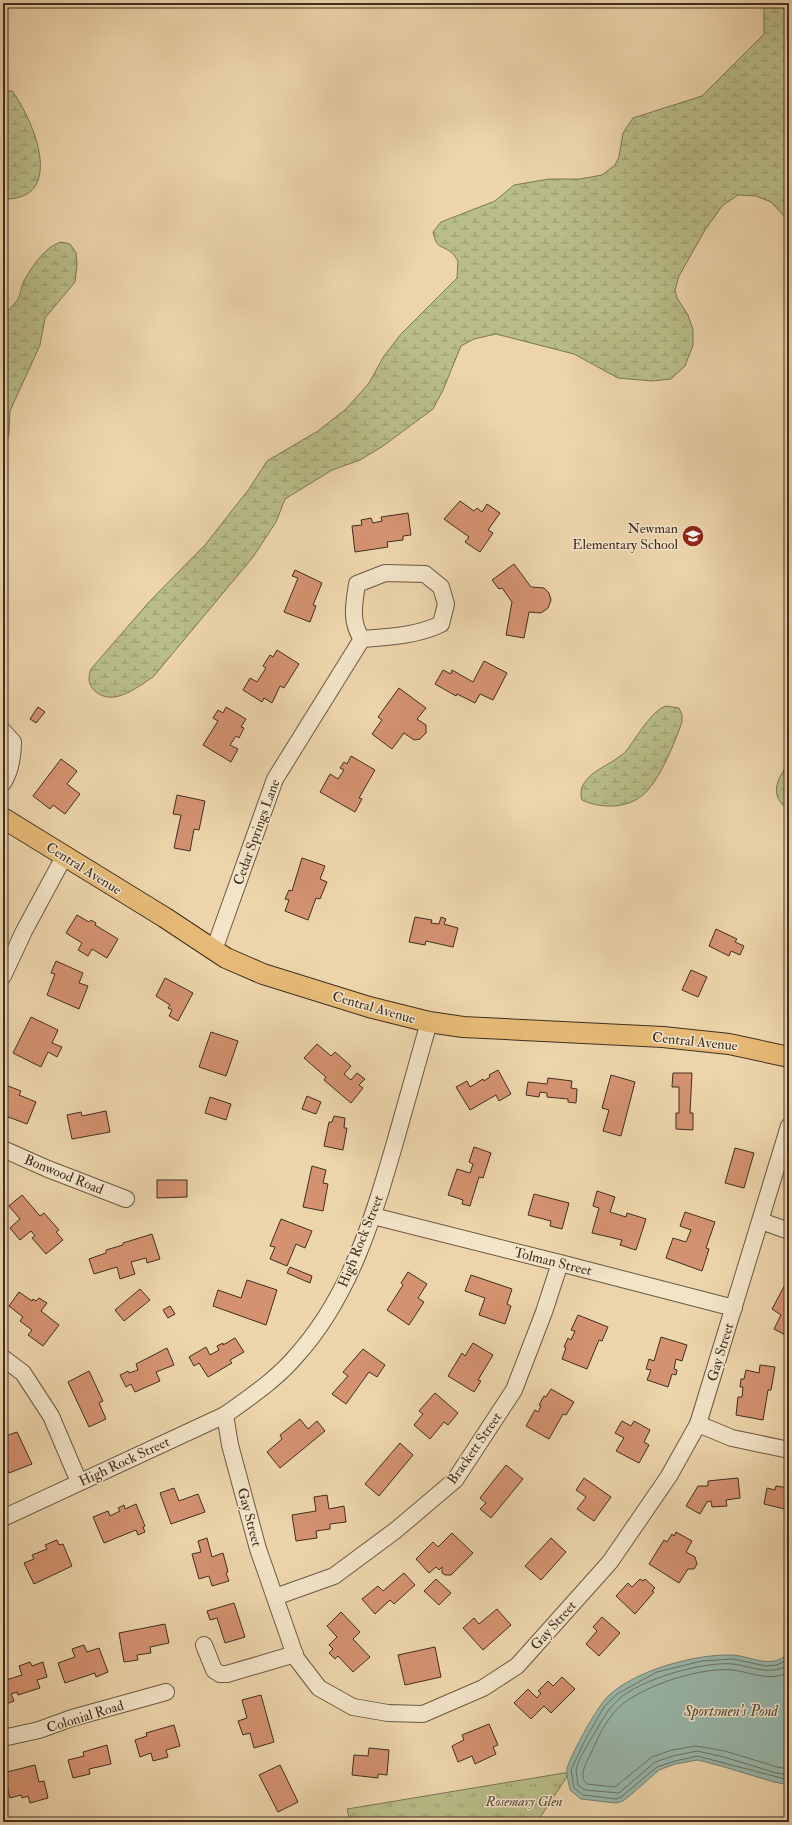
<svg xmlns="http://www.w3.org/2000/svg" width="792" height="1825" font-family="'IM FELL Double Pica',serif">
	<defs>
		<pattern id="wetland-marsh" width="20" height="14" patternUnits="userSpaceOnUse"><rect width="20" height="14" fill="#b9bd88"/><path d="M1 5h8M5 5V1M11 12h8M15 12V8" fill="none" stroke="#989a6f"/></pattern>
		<pattern id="park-tufts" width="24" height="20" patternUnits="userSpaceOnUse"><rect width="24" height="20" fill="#b9bd88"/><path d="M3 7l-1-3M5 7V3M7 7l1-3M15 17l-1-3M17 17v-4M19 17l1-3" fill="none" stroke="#989a6f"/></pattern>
	</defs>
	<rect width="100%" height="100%" fill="#edd5ab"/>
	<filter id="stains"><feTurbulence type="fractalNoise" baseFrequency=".005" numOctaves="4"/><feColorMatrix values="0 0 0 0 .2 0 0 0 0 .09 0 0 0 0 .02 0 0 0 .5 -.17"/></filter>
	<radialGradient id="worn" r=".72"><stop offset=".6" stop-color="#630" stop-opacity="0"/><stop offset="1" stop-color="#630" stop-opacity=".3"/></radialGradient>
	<g fill="url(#wetland-marsh)" stroke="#7c7654">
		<path d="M764,3h25v225l-5,-12 -13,-14 -15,-6 -18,-1 -16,11 -17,24 -26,46 -4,14 2,8 11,17 5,15v15l-8,21 -14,13 -19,2 -34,-3 -44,-24 -78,-20 -22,5 -13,7 -18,44 -10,19 -50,37 -23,14 -28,10 -47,29 -9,23 -23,35 -100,120c-17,11 -41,31 -59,13 -6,-6 -6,-13 -3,-21l58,-67 56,-57 44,-56 18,-28 51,-30 28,-22 23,-26 15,-27 17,-22 56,-56 1,-17c-2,-2 -3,-6 -6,-8 -11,-9 -15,-3 -19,-21l8,-10 54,-21 19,-16 35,-6h31l22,-4 13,-10 4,-8 4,-24 10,-15 69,-22 62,-62z"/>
		<path d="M3,91h9c22,29 55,110 -9,108z"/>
		<path d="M61,242l9,2 6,9 1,12 -2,17 -30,36 -5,27 -30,66 -1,23 -6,21v-134c3,-12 9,-13 15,-22 3,-5 3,-13 6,-18 8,-15 21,-34 37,-39z"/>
		<path d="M666,706l13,2 3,7v7c-7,20 -22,57 -37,71 -16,16 -44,16 -63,7 -2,-7 -1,-13 3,-18 9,-14 31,-19 42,-32 9,-12 25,-40 39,-44z"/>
		<path d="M789,762v48c-21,-15 -12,-30 0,-48z"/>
	</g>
	<polygon fill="url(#park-tufts)" stroke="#7c7654" points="570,1772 537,1822 350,1822 347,1809"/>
	<path fill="#99b8ac" stroke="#758174" d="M789,1652v133l-15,-3 -53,-16 -23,-6 -23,4 -16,6 -25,22 -11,9 -7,2 -35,-4 -11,-9c-1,-6 -4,-15 -3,-21 2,-10 16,-34 21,-44 8,-12 14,-25 26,-34 28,-22 82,-37 118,-36 20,1 41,16 57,-3z"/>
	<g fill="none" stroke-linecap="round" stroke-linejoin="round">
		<g stroke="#6c7366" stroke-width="1">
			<polyline points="789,1659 777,1665 766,1666 733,1659 702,1661 657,1672 617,1694 604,1707 586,1738 571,1770 574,1788 583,1795 616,1799 621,1797 657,1767 675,1761 697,1756 789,1780"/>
			<path d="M789,1665c-21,11 -34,2 -56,-1 -29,-3 -93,15 -115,36 -9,8 -15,18 -21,29 -6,10 -19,30 -21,41 0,4 2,11 2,15l7,5 34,3 36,-31 18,-6 24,-5 27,6 52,16 13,2"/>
			<path d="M789,1672c-19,10 -36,1 -56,-2 -32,-3 -84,14 -109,33 -15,11 -25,32 -32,48 -4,9 -15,25 -5,33l28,3 37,-30 20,-7 24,-4 29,5 52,16 12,2"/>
		</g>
	</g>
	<g fill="#d49271" stroke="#402e21">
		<polygon points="460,501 474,511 477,508 482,512 487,504 500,513 488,530 493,533 480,552 465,542 469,537 444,519"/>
		<polygon points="408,513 411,535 403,536 403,540 387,542 388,547 355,552 352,526 362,525 361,520 371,518 373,523 382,521 381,517"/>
		<polygon points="514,564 531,587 544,588 549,593 551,600 548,608 541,613 529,612 524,638 506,635 512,602 502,588 499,589 492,580"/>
		<polygon points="295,570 322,583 313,605 316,606 310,622 284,612 298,578 292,576"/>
		<polygon points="277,650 299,664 284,688 280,686 272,703 264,698 262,702 243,690 250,678 257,682 266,668 263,666 270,655 273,657"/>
		<polygon points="484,661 507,673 493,700 480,694 475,703 457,694 456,696 435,684 443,670 451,674 452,670 473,682"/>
		<polygon points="399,688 426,708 417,719 426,725 426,733 420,739 414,740 404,733 392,749 372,734 382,720 378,717"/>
		<polygon points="38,707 45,712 36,723 30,719"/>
		<polygon points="226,707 246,719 241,727 244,728 239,738 236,736 230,745 238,749 231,762 203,745 218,721 213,718 218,710 223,713"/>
		<polygon points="351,756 375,770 359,798 362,799 355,812 320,792 330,774 338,779 344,770 340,768 344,762 347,764"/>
		<polygon points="61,759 77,771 67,784 80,794 65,814 53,805 50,809 33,796"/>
		<polygon points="177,795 205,801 199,830 194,829 190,851 174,848 181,815 173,814"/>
		<polygon points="302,858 325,866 320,879 327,882 320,899 316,898 308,920 285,911 289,900 285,899 289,890 292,891"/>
		<polygon points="77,915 89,922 91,920 96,923 95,925 118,939 107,958 92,949 88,956 78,950 82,943 66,933"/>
		<polygon points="415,917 432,920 431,923 439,924 441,917 446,919 444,924 458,928 453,947 426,941 425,945 409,942"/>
		<polygon points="716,929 737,939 735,942 744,946 740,955 731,951 729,956 709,946"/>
		<polygon points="56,961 83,973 79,983 88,986 79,1009 47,995 55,974 51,973"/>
		<polygon points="691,970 707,977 698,997 682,990"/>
		<polygon points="165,978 193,993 178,1021 169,1016 172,1010 168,1008 170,1005 156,996"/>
		<polygon points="31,1017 58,1030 52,1043 62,1047 57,1057 48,1052 41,1067 13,1053"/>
		<polygon points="211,1032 238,1041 226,1076 199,1067"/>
		<polygon points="317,1044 331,1056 335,1052 351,1066 344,1074 351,1080 357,1073 365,1079 359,1085 363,1088 351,1103 324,1080 326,1077 304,1058"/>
		<polygon points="498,1070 511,1094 499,1101 496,1095 470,1110 456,1087 467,1081 470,1087 483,1079 484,1081 490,1077 489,1075"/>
		<polygon points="673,1073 692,1073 690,1113 693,1113 693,1130 676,1129 676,1113 679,1113 679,1087 672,1087"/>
		<polygon points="611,1075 635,1082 621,1136 603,1131 609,1110 602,1108"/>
		<polygon points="548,1078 572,1081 571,1088 577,1089 576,1103 568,1102 568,1099 547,1097 547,1093 540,1092 539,1097 526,1095 528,1082 547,1084"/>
		<polygon points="3,1084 21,1091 19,1095 36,1102 27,1124 3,1115"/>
		<polygon points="307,1096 321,1102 316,1114 302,1109"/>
		<polygon points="210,1097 231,1104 226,1120 205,1113"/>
		<polygon points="106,1111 110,1132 72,1139 67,1115 81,1112 82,1116"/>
		<polygon points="334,1116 345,1118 344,1128 347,1128 343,1150 324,1146 329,1122 332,1122"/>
		<polygon points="474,1147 491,1153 483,1178 479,1177 470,1206 462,1204 463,1200 448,1195 457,1169 470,1173 473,1164 469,1162"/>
		<polygon points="735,1148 754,1153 744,1188 725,1183"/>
		<polygon points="312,1166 326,1170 323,1183 328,1184 323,1211 303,1207"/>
		<polygon points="157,1180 187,1180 187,1197 157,1198"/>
		<polygon points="597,1191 615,1197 610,1212 626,1217 627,1213 646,1219 636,1250 620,1245 622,1240 592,1233 599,1208 593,1206"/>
		<polygon points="534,1194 569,1203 562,1229 550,1226 551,1221 528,1215"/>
		<polygon points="22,1195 40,1216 44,1213 59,1230 56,1232 63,1240 46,1254 32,1238 35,1236 31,1231 20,1240 10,1228 20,1219 9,1206"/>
		<polygon points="685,1212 715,1222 706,1248 709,1249 702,1271 666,1258 673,1238 686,1242 691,1230 680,1226"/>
		<polygon points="281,1219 312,1231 305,1248 296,1244 287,1266 270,1259 275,1247 270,1246"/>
		<polygon points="152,1234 160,1259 147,1263 146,1258 131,1262 135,1274 120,1279 117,1267 94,1274 89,1259 106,1253 106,1250 123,1245 123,1243"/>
		<polygon points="290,1267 312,1276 310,1283 287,1273"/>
		<polygon points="408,1272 427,1284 418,1298 424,1302 409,1325 387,1310 403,1285 401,1283"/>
		<polygon points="471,1275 512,1289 507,1304 511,1306 505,1324 479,1315 485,1298 465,1291"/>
		<polygon points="788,1279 789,1333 787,1336 774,1329 781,1315 772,1309"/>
		<polygon points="247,1280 277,1290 266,1325 213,1306 218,1290 241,1298"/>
		<polygon points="140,1289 150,1300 124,1321 115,1310"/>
		<polygon points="19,1292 32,1301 33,1299 36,1301 39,1298 47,1303 41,1311 59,1325 43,1346 28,1335 32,1330 20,1321 23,1317 9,1306"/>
		<polygon points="170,1306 175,1314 168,1318 163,1310"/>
		<polygon points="578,1315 608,1327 602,1341 599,1340 587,1369 562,1359 566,1348 564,1347 568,1338 571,1340 575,1331 571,1330"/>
		<polygon points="661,1337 687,1345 682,1361 676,1359 674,1369 677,1370 676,1375 672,1374 668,1387 647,1380 651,1370 646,1369 649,1359 654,1361"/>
		<polygon points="235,1338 244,1352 230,1360 232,1363 208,1377 199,1363 194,1366 189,1357 206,1347 210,1355 219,1350 217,1346 223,1343 223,1345"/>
		<polygon points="473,1343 493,1355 478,1380 481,1381 474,1392 448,1376 462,1353 465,1356"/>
		<polygon points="167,1348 174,1365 156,1372 160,1381 135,1392 131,1384 126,1387 120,1375 128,1371 129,1373 138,1370 136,1364"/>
		<polygon points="363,1349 385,1365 377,1377 369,1372 346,1404 332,1394 348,1376 343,1372"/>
		<polygon points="760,1365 775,1367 771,1390 768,1390 763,1420 736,1415 738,1397 742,1397 743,1387 740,1387 741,1379 744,1379 746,1370 759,1373"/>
		<polygon points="89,1371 103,1401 99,1403 106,1419 89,1427 68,1382"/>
		<polygon points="551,1389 574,1402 566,1415 563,1414 549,1439 526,1426 535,1410 538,1412 541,1406 539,1405 544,1396 546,1397"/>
		<polygon points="435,1393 458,1413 448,1425 444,1422 430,1439 414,1425 423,1414 419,1411"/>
		<polygon points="300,1419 308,1429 317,1421 325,1431 280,1468 267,1452 282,1439 280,1435"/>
		<polygon points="622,1421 631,1426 634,1421 650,1430 644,1442 649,1445 639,1463 616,1451 624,1438 615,1433"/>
		<polygon points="17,1432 32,1464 9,1473 3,1459 3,1437"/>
		<polygon points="400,1443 413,1455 379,1496 365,1484"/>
		<polygon points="506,1465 523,1479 491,1518 480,1509 486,1503 480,1498"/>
		<polygon points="584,1478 611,1497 594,1521 577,1509 586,1497 576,1490"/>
		<polygon points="738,1478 740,1498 726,1500 727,1506 712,1507 711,1501 707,1502 700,1514 686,1506 698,1486 708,1486 708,1481"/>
		<polygon points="776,1486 789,1488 789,1510 764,1504 767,1488 775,1490"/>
		<polygon points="174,1488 179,1501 198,1494 205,1512 171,1524 160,1493"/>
		<polygon points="327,1495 329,1509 344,1506 346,1522 330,1524 330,1529 316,1531 317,1538 296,1541 292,1515 316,1511 314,1497"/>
		<polygon points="136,1504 145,1526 143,1527 145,1532 138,1535 136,1530 104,1543 93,1517 108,1511 110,1516 120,1511 118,1508 124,1505 125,1509"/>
		<polygon points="676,1532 692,1541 686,1552 695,1557 697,1564 694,1569 688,1569 679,1583 649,1564 664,1540 667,1542 672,1534 674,1536"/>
		<polygon points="452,1533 473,1553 451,1575 445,1575 442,1573 442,1567 439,1570 436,1567 429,1573 416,1559 433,1542 438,1547"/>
		<polygon points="207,1538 212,1557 223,1553 228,1572 226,1573 229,1581 212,1586 209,1576 199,1579 192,1554 201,1552 198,1541"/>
		<polygon points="551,1538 566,1552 541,1580 525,1566"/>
		<polygon points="57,1540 59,1545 63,1544 72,1566 34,1584 24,1563 34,1559 32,1555 47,1549 45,1545"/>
		<polygon points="404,1573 415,1585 394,1604 390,1600 375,1614 362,1599 378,1586 383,1591"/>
		<polygon points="436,1579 451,1593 439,1605 424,1591"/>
		<polygon points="640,1579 643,1581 645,1579 655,1588 652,1591 654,1592 635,1614 616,1596 628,1583 632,1587"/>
		<polygon points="234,1603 245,1637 225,1643 217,1618 210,1620 207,1611"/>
		<polygon points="497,1609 511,1625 483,1650 463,1628 474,1618 479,1624"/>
		<polygon points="341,1612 360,1632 353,1639 370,1657 353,1672 338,1656 335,1659 329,1653 333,1649 329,1645 337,1637 327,1626"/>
		<polygon points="602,1617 620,1633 599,1656 586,1644 597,1631 593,1627"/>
		<polygon points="165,1624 169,1643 150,1647 151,1653 137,1655 138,1660 124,1662 119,1633"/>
		<polygon points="84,1645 87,1652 99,1648 108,1672 96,1677 95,1673 65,1683 58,1663 75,1657 72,1649"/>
		<polygon points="435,1647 441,1677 405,1685 398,1655"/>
		<polygon points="30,1662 32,1666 43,1662 47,1677 37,1680 40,1688 18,1695 17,1692 11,1694 14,1701 3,1705 3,1681 22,1675 19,1666"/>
		<polygon points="562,1677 575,1689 551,1713 544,1706 531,1719 514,1703 528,1689 537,1698 541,1693 538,1691 548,1681 553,1686"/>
		<polygon points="261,1695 274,1742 254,1748 250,1733 243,1735 238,1721 247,1718 242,1700"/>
		<polygon points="489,1724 498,1745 493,1747 496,1754 475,1764 472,1756 458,1762 452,1746 464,1740 462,1735"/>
		<polygon points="174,1725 180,1746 166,1750 168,1757 153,1761 151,1753 140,1757 135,1740 147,1736 146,1733"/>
		<polygon points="107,1745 111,1764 89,1769 90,1774 73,1778 68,1760 84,1756 83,1752"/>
		<polygon points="369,1748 389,1750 387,1775 378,1774 378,1778 352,1775 354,1755 368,1756"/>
		<polygon points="35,1765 39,1782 44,1781 48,1798 30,1803 28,1796 22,1798 21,1795 10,1798 3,1773"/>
		<polygon points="280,1765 298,1802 278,1812 259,1775"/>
	</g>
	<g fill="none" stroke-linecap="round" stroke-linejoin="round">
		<g stroke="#6b5844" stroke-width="18">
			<g id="minor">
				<path d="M3,731l10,11c0,15 -2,28 -10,41"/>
				<path d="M214,950l61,-171 87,-140c-12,-17 -8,-35 -5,-55l28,-11 40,1 16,13 5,17 -5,20c-25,12 -53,13 -79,15"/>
				<polyline points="3,976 24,931 65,855"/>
				<polyline points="3,1149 48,1169 126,1199"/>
				<polyline points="373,1216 560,1263 734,1308"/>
				<polyline points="761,1221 789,1231"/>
				<polyline points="3,1358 23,1373 51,1416 79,1482"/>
				<polyline points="225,1415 230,1445 258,1549 296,1658 319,1688 353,1707 388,1713 423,1714 483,1688 517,1666 610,1562 669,1476 698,1424 789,1126"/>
				<polyline points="698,1424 732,1438 789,1450"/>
				<path d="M3,1518l222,-103c25,-18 52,-36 72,-60 54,-60 77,-140 99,-216 11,-39 22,-78 33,-117"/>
				<polyline points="275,1597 334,1576 396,1530 455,1480 514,1390 544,1312 560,1263"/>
				<polyline points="204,1645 214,1670 220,1674 227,1674 295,1654"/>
				<polyline points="3,1738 39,1730 72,1718 166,1692"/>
			</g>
		</g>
		<g stroke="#402e21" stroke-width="22">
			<polyline id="major" points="3,818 164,917 226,958 263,974 369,1007 429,1022 463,1027 663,1037 729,1044 789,1057"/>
		</g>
		<use href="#minor" stroke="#f3e4c8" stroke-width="16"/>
		<use href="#major" stroke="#e6ba76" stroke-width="20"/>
	</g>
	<defs>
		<g id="school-disc" transform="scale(1.15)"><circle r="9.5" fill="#8f2418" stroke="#f3e4c8"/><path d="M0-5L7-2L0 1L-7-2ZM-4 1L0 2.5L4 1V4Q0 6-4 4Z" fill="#fff"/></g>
	</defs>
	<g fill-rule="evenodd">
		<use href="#school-disc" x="693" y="536"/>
	</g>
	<g text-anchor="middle" stroke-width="3" stroke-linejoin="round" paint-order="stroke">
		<g font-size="14" fill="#402e21" stroke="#f3e4c8" text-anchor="end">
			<text x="678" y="533">Newman<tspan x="678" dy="16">Elementary School</tspan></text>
		</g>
		<g font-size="14" fill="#402e21" stroke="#f3e4c8">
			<text transform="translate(256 832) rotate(-70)" y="5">Cedar Springs Lane</text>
			<text transform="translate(84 868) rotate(32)" y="5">Central Avenue</text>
			<text transform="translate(374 1007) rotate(16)" y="5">Central Avenue</text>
			<text transform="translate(695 1041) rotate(6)" y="5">Central Avenue</text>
			<text transform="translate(64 1174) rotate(22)" y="5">Bonwood Road</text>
			<text transform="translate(360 1241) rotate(-68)" y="5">High Rock Street</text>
			<text transform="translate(553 1261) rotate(14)" y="5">Tolman Street</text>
			<text transform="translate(720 1352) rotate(-73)" y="5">Gay Street</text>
			<text transform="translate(474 1448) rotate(-55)" y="5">Brackett Street</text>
			<text transform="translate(124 1461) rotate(-25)" y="5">High Rock Street</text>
			<text transform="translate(250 1517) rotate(75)" y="5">Gay Street</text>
			<text transform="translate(553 1625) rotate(-48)" y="5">Gay Street</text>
			<text transform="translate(85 1716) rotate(-17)" y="5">Colonial Road</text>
		</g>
		<g font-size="14" font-style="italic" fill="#584b36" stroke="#f3e4c8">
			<text x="524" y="1806">Rosemary Glen</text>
		</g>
		<g font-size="15" font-style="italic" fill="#524a3d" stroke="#f3e4c8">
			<text x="731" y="1716">Sportsmen's Pond</text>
		</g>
	</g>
	<rect width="792" height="1825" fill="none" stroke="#edd5ab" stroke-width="16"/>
	<rect x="4" y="4" width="784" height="1817" fill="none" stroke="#402e21" stroke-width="2"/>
	<rect x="8" y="8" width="776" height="1809" fill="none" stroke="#402e21"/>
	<rect width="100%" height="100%" filter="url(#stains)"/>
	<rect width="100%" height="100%" fill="url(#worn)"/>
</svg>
